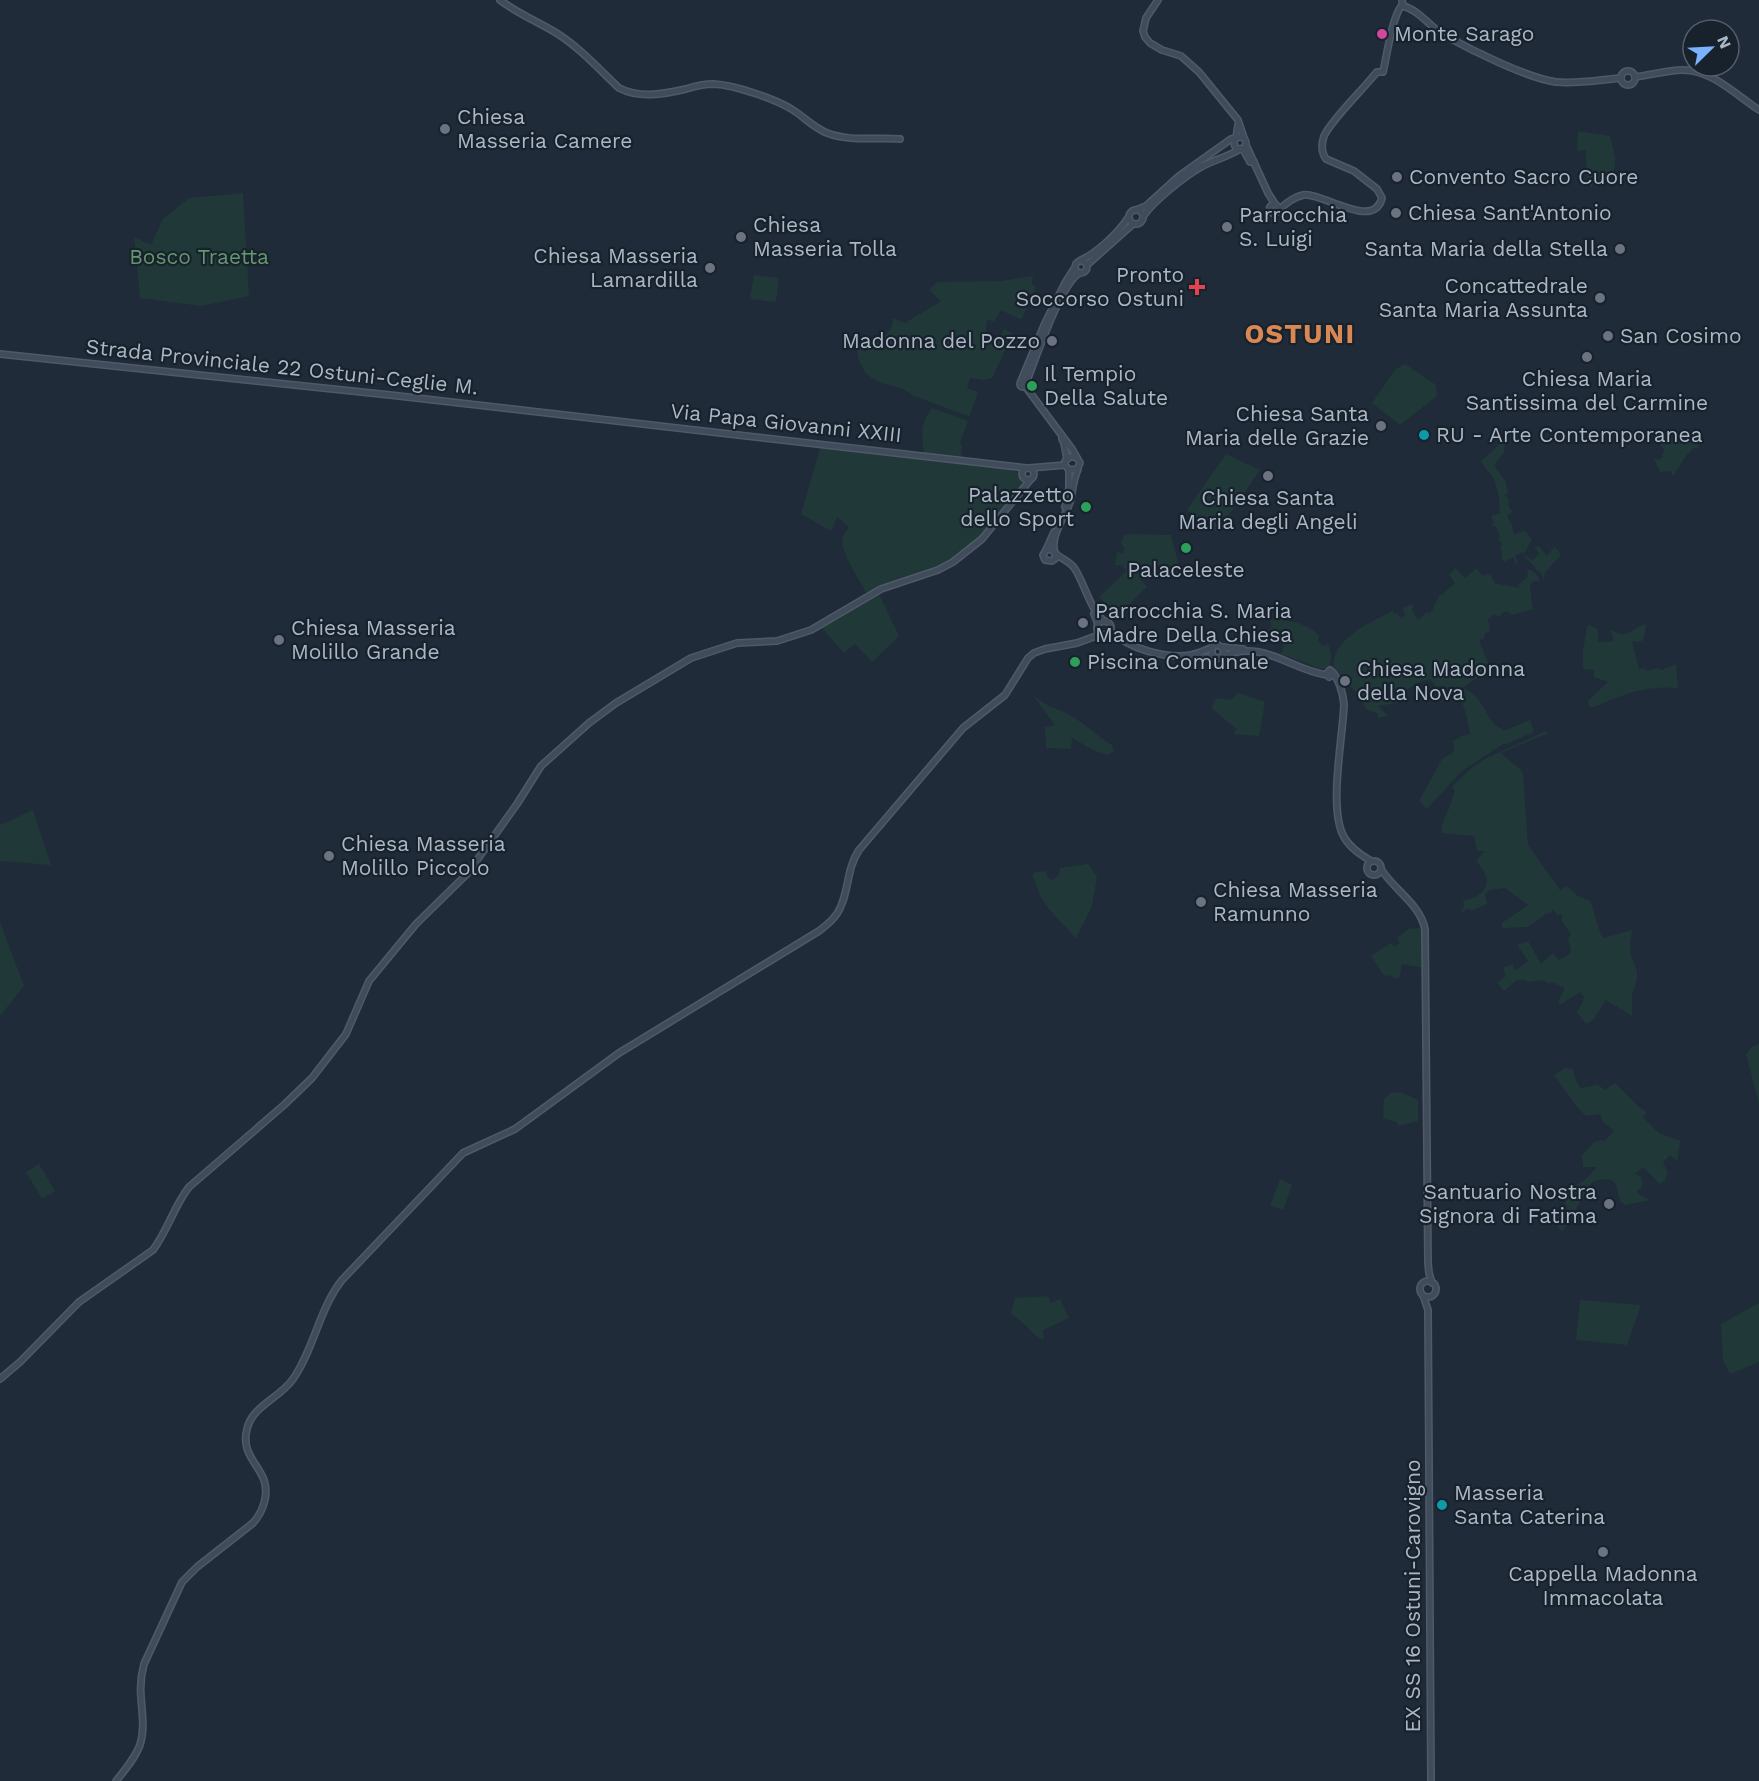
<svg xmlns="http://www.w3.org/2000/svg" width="1759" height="1781" font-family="'Work Sans',sans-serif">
	<rect width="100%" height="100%" fill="#1f2b38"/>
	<g fill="#213839">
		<path d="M1578,131l32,5c7,28 11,35 -15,52v-3h-3v3l-5,-5 -1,-33 -9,1z"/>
		<polygon points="243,193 249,296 201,306 140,298 134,237 151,245 163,219 189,198"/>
		<polygon points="754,275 779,278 776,302 750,299"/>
		<path d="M1033,276l-1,7 4,5 -14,30 -3,1 -18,-9 -7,12 -7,-3 -1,12 5,8 9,-3 4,-7 9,5 -21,44 -8,2 -14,-2 -3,10 11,4 -8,23 -2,1 -54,-20 -13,-8 -19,-5 -10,-5 -6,-4 -7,-13 -3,-18 9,9c10,-9 29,-19 28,-34l12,5 36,-22 -12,-11 8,-8 63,-1z"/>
		<polygon points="1405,364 1436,385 1437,396 1400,425 1372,403 1396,369"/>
		<path d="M932,408l36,13 -8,22 2,3 -1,12 -37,-4c-2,-23 -5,-26 8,-46z"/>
		<polygon points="1683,433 1697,442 1699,448 1694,448 1686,456 1673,476 1670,471 1660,472 1654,459 1656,459 1658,460 1663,457 1662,454 1665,451 1654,436 1681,437"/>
		<path d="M1503,436l3,4 -2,13 -10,12 12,17 2,12h-3v2l3,2 1,9 4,5 -6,4 5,9 2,9 11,-3 7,8 -8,15 9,7 6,-8 -4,-5 3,-3 9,11 7,-9 3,2 4,6 -16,17 -1,8 -4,-8 -3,-1c-4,-8 -12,-11 -14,-19l-8,4 3,7 -2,2 -3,-8 -9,5 -3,-5 1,-3 -2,-8 3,-1 -5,-7 2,-1 -4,-11h-4l-1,-2 3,-1 -3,-7 9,-3c-1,-14 -1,-23 -7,-35 -3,-6 -9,-10 -12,-17l16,-14z"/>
		<path d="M821,445l187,23 9,4 5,11c-5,13 -15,23 -24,34 -18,20 -36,39 -61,50 -23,11 -47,15 -70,27 -6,-11 -27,-43 -25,-54 1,-5 4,-9 7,-13l-12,-10 -6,14 -30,-17z"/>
		<polygon points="1226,454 1260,470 1217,532 1187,510"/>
		<polygon points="1128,534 1171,535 1178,562 1177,564 1157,580 1148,565 1143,565 1144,572 1138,577 1147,587 1117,616 1099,597 1126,571 1122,565 1115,565 1117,552 1123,553 1124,548 1121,542 1124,536"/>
		<path d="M1456,568l9,10 12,-10 5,8 5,-2 5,2v4h2v3l26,5 -2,-3 9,-8 1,-7c6,0 10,5 12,11h-8l-2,7 3,21 -21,6 -5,-4 -5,2 -2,3 -7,-1 -6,5 3,5 -1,7 -4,1 -1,6 -5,1c4,10 6,17 12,28l-40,28 -4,-9 -7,-1 -3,2 -7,-9c-13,2 -28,12 -34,24l-18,3 10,10 -10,2v-4l-12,-5 -5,-11 -11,-12 -5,4c-3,-7 -9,-14 -11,-22 -5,-28 39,-47 59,-57l1,3 3,-1 5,6 3,-5 -3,-6 10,-4 1,2 -1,4 6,10 9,-8 2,1 2,-2h1l7,-15 5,-3 11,-10 -6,-8z"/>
		<polygon points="878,592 899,636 872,662 855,644 844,653 821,627"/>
		<path d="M1270,619c17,1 37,3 49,17l-1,4 5,6 5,-2c3,7 5,17 0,24l-7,1 -40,-15 3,-7 -1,-3 -14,-4 2,-18 -2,-1z"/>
		<path d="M1646,624l-2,13 -2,4 -10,1 7,27 5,-1 2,3 12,-3 3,2 15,-6 2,24c-33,-3 -54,6 -84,19h-5l-1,-6 20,-19 -14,-5v-7l-11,-1v-18l4,-25 3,-1 2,2 6,2v13c2,1 14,-1 16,-1l-4,-12c19,12 20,-1 36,-5z"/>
		<path d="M1466,688l1,3c13,2 19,25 28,34 1,1 9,5 9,6l26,-11 4,12 -28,12h-3l-41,27 -35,38 -8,-8 23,-42 12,-7 -1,-11 9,-5 8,-2 -4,-20 -7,-21z"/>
		<polygon points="1239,693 1265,702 1259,736 1233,734 1237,729 1212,709 1213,703 1216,700 1214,698 1232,700 1236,694"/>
		<path d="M1032,694c13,14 26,13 41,23 14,8 25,20 39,28l2,6 -7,4 -12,-4 -23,-13 -1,11 -25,-1 -1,-21 10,-2z"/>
		<path d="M1546,731l2,2 -47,20 20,17 2,4 5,71 32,45 7,-4 11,10 12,5c6,12 6,25 13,37l29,-8 -2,14 1,12 6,15v9l-5,15v21l-26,-16 -13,20 -7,4 -9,-12 6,-11 1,-4 -4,-5 -20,13 -2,-3 7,-14 -14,-6 -1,2 -7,-4 -15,2 -3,-2h-8l-13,11 -7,-8 9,-7 -3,-7 2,-2 8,-3v5l3,1 12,-9 -11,-16 11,-4 13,23 12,-11 6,7 8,-4 4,-5 -3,-13 3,-3 -10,-16 2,-2 -2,-3 -3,2 -5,-6 -4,4 -1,-1 -21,14 -23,1 -2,-1v-4l26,-18 -23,-17 -16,2 -4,4 2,10 -14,6 -6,-1 -5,4 -1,-2 3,-4 -1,-7c13,0 29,-11 22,-26 -2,-5 -6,-8 -8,-13l1,-3 7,-7h-8l-3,-15 -32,-3c-2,-11 5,-17 8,-28 2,-5 3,-9 5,-14l-3,-4 18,-18 17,-11z"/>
		<polygon points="33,810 51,865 0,861 0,825"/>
		<path d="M1088,864l9,13 -5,29 -16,32c-12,-13 -26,-25 -35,-41 -4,-7 -5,-15 -9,-22l2,-3 11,-1 5,9c7,-1 9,-6 10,-12z"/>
		<polygon points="0,922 24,986 0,1016"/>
		<polygon points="1411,927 1413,929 1422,927 1424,968 1402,964 1399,979 1386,975 1385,977 1371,956 1391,943 1394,947 1400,943 1397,938"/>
		<polygon points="1759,1044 1759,1104 1746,1054 1753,1046"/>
		<path d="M1565,1068l8,1 3,12 5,8c6,-4 11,-1 16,-5l8,6 10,-7 25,25 7,4 -4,5 16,16 22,8c-3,7 -2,13 -4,20l-7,-6 -7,7 5,11 -3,7 -5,4 -17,-17 -8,7 5,2 3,6 -2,6 -4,3 2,4 12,5 -26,5 -5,-4c-4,-20 -5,-26 -28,-19l-30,50 -9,-14 16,-5 -6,-16 10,-4 3,-8 9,-5 12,-13h-14l-1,-12 12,-13 8,-2 2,1 10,-10 -11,-9 -3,-8 -14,2 -9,-9 -23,-32z"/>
		<polygon points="1400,1092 1418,1100 1418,1121 1399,1126 1396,1122 1383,1118 1384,1099 1391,1093"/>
		<polygon points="39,1164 55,1191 42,1199 26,1172"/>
		<polygon points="1280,1179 1292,1185 1283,1210 1270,1206"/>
		<path d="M1048,1296l3,7 9,-4 9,19 -26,12 1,10c-9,-2 -13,-10 -20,-16 -4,-4 -9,-7 -13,-10l4,-16z"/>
		<polygon points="1580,1300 1641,1305 1627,1345 1576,1340"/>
		<polygon points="1759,1303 1759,1362 1730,1374 1723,1360 1721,1324"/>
	</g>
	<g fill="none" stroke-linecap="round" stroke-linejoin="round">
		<g stroke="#505a67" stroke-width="8">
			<g id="secondary">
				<path d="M500,0c18,14 39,22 58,34 23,15 41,35 61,54 21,11 45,6 67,1 9,-3 18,-5 28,-5 20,1 62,15 79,26 11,7 21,18 34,23 24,9 49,4 73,6"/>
				<polyline points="1158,0 1146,18 1143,31 1145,37 1150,43 1162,50 1181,56 1199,72 1238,120 1244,138"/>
				<path d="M1402,0l1,6c16,4 27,21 41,29 27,15 83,43 112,47 21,2 43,-2 65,-4"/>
				<circle cx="1628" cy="78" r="7"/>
				<path d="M1635,77c16,-2 33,-7 48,-7 29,0 53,25 76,40"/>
				<circle cx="1240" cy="143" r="6"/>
				<polyline points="1246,145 1268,193 1275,204"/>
				<polyline points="1241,149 1244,151 1250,162 1254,162"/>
				<circle cx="1274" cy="209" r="4.5"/>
				<circle cx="1136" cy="217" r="7"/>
				<polyline points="1136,210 1146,206 1179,176 1231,139 1236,138 1238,125"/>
				<path d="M1279,210c6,-6 15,-13 24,-15 19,-3 71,36 79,3l-5,-9 -23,-18 -28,-12c-5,-7 -5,-14 -2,-23 6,-14 35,-43 46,-56l7,-8h6c4,-17 9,-55 19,-67"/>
				<path d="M1143,217c9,-15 42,-41 58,-50 12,-7 27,-10 39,-18"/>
				<path d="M1081,260c16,-7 38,-28 47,-42"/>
				<circle cx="1081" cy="267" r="6"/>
				<polyline points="1087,265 1133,224"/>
				<polyline points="0,354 390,395 1026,468"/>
				<circle cx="1023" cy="384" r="3"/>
				<polyline points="1021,381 1045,323 1065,283 1074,269"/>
				<path d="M1026,383c9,-22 35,-101 54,-110"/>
				<polyline points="1025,386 1072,449 1080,463 1077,469 1069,470 1065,465 1065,461 1070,457 1076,457"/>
				<polyline points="1062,439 1064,443 1067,459"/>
				<circle cx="1028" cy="474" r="6"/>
				<polyline points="1029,468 1065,465"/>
				<polyline points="1065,507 1069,488 1069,470"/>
				<polyline points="1046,550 1054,532"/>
				<path d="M1055,552l-5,-3 -4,1 -3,5 2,5 7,1 4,-3c-1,-5 -3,-10 -2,-15 0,-13 12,-28 16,-41 3,-11 3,-22 8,-33"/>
				<path d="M1056,554c6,5 15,8 19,15 10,16 15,40 29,52"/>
				<polyline points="1094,614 1098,624"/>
				<circle cx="1104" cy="628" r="7"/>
				<path d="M1110,630c18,19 56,29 81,25 10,-2 19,-7 27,-10l6,4 -1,7 -4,2 -5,-1 -2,-3v-5"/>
				<polyline points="1222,647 1243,649"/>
				<path d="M1223,656c41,-17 67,14 104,19"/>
				<polyline points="1189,658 1214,657"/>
				<path d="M1334,674l-5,3 -2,-4 3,-3c8,6 13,23 14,34 -1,33 -16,105 0,133 6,11 17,18 27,24"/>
				<circle cx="1374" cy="868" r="7"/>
				<path d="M1381,869c13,21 39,35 44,60l3,334 1,10 3,10"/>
				<circle cx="1428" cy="1289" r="8"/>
				<polyline points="1423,1295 1428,1310 1431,1781"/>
				<path d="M0,1379l20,-17 59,-60 74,-52c15,-20 21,-44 36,-63l95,-82 28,-27 34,-44 23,-53 47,-57 51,-50 50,-70 24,-38 48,-43 27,-20 75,-45 46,-15 40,-2 34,-11 70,-41 57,-19 15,-8 29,-23 49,-60"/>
				<path d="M116,1781c9,-11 19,-23 24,-36 5,-16 2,-32 1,-48 -1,-11 0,-22 3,-33l38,-82 15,-15 56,-44c10,-11 16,-28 11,-43 -7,-18 -23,-27 -17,-51 5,-23 33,-31 46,-50 21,-30 26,-70 49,-99l121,-127 52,-24 104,-76 200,-122c9,-7 18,-14 22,-25 8,-18 6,-38 18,-56l104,-122 42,-33 23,-37 6,-5 11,-4 32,-6 19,-7 6,-1"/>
			</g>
		</g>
		<use href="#secondary" stroke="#404c5c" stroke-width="5"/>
	</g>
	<circle fill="#d1479c" stroke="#18222d" stroke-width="2" cx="1382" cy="34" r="6"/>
	<g fill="#6b7280" stroke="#18222d" stroke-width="2">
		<circle cx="445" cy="129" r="6"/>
		<circle cx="1397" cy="177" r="6"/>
		<circle cx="1396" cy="213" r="6"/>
		<circle cx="1227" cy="227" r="6"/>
		<circle cx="741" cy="237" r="6"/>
		<circle cx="1620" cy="249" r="6"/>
		<circle cx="710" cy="268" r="6"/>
		<circle cx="1600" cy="298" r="6"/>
		<circle cx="1608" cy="336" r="6"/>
		<circle cx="1052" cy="341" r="6"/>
		<circle cx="1587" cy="357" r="6"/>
		<circle cx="1381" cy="426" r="6"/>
		<circle cx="1268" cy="476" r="6"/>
		<circle cx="1083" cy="623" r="6"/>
		<circle cx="279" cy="640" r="6"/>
		<circle cx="1345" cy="681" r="6"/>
		<circle cx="329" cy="856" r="6"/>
		<circle cx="1201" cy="902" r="6"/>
		<circle cx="1609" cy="1204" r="6"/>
		<circle cx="1603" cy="1552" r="6"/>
	</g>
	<path fill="#e0444e" stroke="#18222d" stroke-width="2" d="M1194 278h6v6h6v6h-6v6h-6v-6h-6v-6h6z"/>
	<g fill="#2e9e5b" stroke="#18222d" stroke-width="2">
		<circle cx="1032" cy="386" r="6"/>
		<circle cx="1086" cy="507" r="6"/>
		<circle cx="1186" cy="548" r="6"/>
		<circle cx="1075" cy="662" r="6"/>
	</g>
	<g fill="#0f9aa8" stroke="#18222d" stroke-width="2">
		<circle cx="1424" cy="435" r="6"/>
		<circle cx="1442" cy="1505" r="6"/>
	</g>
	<g text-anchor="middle" stroke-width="4.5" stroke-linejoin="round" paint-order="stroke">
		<g font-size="21" fill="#acb7c6" stroke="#18222d" text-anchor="start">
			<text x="1394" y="41">Monte Sarago</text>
			<text x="457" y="124">Chiesa<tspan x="457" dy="24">Masseria Camere</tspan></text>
			<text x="1409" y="184">Convento Sacro Cuore</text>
			<text x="1408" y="220">Chiesa Sant'Antonio</text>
			<text x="1239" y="222">Parrocchia<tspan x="1239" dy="24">S. Luigi</tspan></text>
			<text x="753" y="232">Chiesa<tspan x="753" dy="24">Masseria Tolla</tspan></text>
			<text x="1608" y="256" text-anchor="end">Santa Maria della Stella</text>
			<text x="698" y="263" text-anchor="end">Chiesa Masseria<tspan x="698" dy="24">Lamardilla</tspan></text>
			<text x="1184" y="282" text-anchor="end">Pronto<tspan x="1184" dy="24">Soccorso Ostuni</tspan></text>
			<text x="1588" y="293" text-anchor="end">Concattedrale<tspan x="1588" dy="24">Santa Maria Assunta</tspan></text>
			<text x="1620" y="343">San Cosimo</text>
			<text x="1040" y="348" text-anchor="end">Madonna del Pozzo</text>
			<text x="1044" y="381">Il Tempio<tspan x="1044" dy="24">Della Salute</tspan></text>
			<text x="1587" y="386" text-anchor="middle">Chiesa Maria<tspan x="1587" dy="24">Santissima del Carmine</tspan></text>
			<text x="1369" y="421" text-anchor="end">Chiesa Santa<tspan x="1369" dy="24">Maria delle Grazie</tspan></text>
			<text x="1436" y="442">RU - Arte Contemporanea</text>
			<text x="1074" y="502" text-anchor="end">Palazzetto<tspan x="1074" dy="24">dello Sport</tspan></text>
			<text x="1268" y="505" text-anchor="middle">Chiesa Santa<tspan x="1268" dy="24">Maria degli Angeli</tspan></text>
			<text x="1186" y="577" text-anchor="middle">Palaceleste</text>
			<text x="1095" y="618">Parrocchia S. Maria<tspan x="1095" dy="24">Madre Della Chiesa</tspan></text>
			<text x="291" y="635">Chiesa Masseria<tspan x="291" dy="24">Molillo Grande</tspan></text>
			<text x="1087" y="669">Piscina Comunale</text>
			<text x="1357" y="676">Chiesa Madonna<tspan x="1357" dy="24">della Nova</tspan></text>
			<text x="341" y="851">Chiesa Masseria<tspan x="341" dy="24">Molillo Piccolo</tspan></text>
			<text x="1213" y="897">Chiesa Masseria<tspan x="1213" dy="24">Ramunno</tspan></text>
			<text x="1597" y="1199" text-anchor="end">Santuario Nostra<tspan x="1597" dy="24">Signora di Fatima</tspan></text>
			<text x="1454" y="1500">Masseria<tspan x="1454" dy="24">Santa Caterina</tspan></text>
			<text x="1603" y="1581" text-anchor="middle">Cappella Madonna<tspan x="1603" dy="24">Immacolata</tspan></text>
		</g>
		<g font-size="21" fill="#63976d" stroke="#18222d">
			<text x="199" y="264">Bosco Traetta</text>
		</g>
		<g font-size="21" fill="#acb7c6" stroke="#18222d">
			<text transform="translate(282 367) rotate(6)" y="7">Strada Provinciale 22 Ostuni-Ceglie M.</text>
			<text transform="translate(786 423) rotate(6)" y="7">Via Papa Giovanni XXIII</text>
			<text transform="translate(1413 1596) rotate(-90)" y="7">EX SS 16 Ostuni-Carovigno</text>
		</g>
		<g font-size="27" font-weight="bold" letter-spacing="1.5" fill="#d98854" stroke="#18222d">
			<text x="1300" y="343">OSTUNI</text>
		</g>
	</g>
	<g transform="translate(1711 48) rotate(66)"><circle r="28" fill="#18222d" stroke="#535e6a" stroke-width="1.5"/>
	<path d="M0-4.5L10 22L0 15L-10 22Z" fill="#7ab2fd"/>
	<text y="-9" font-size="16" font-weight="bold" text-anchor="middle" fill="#acb7c6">N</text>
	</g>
</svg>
